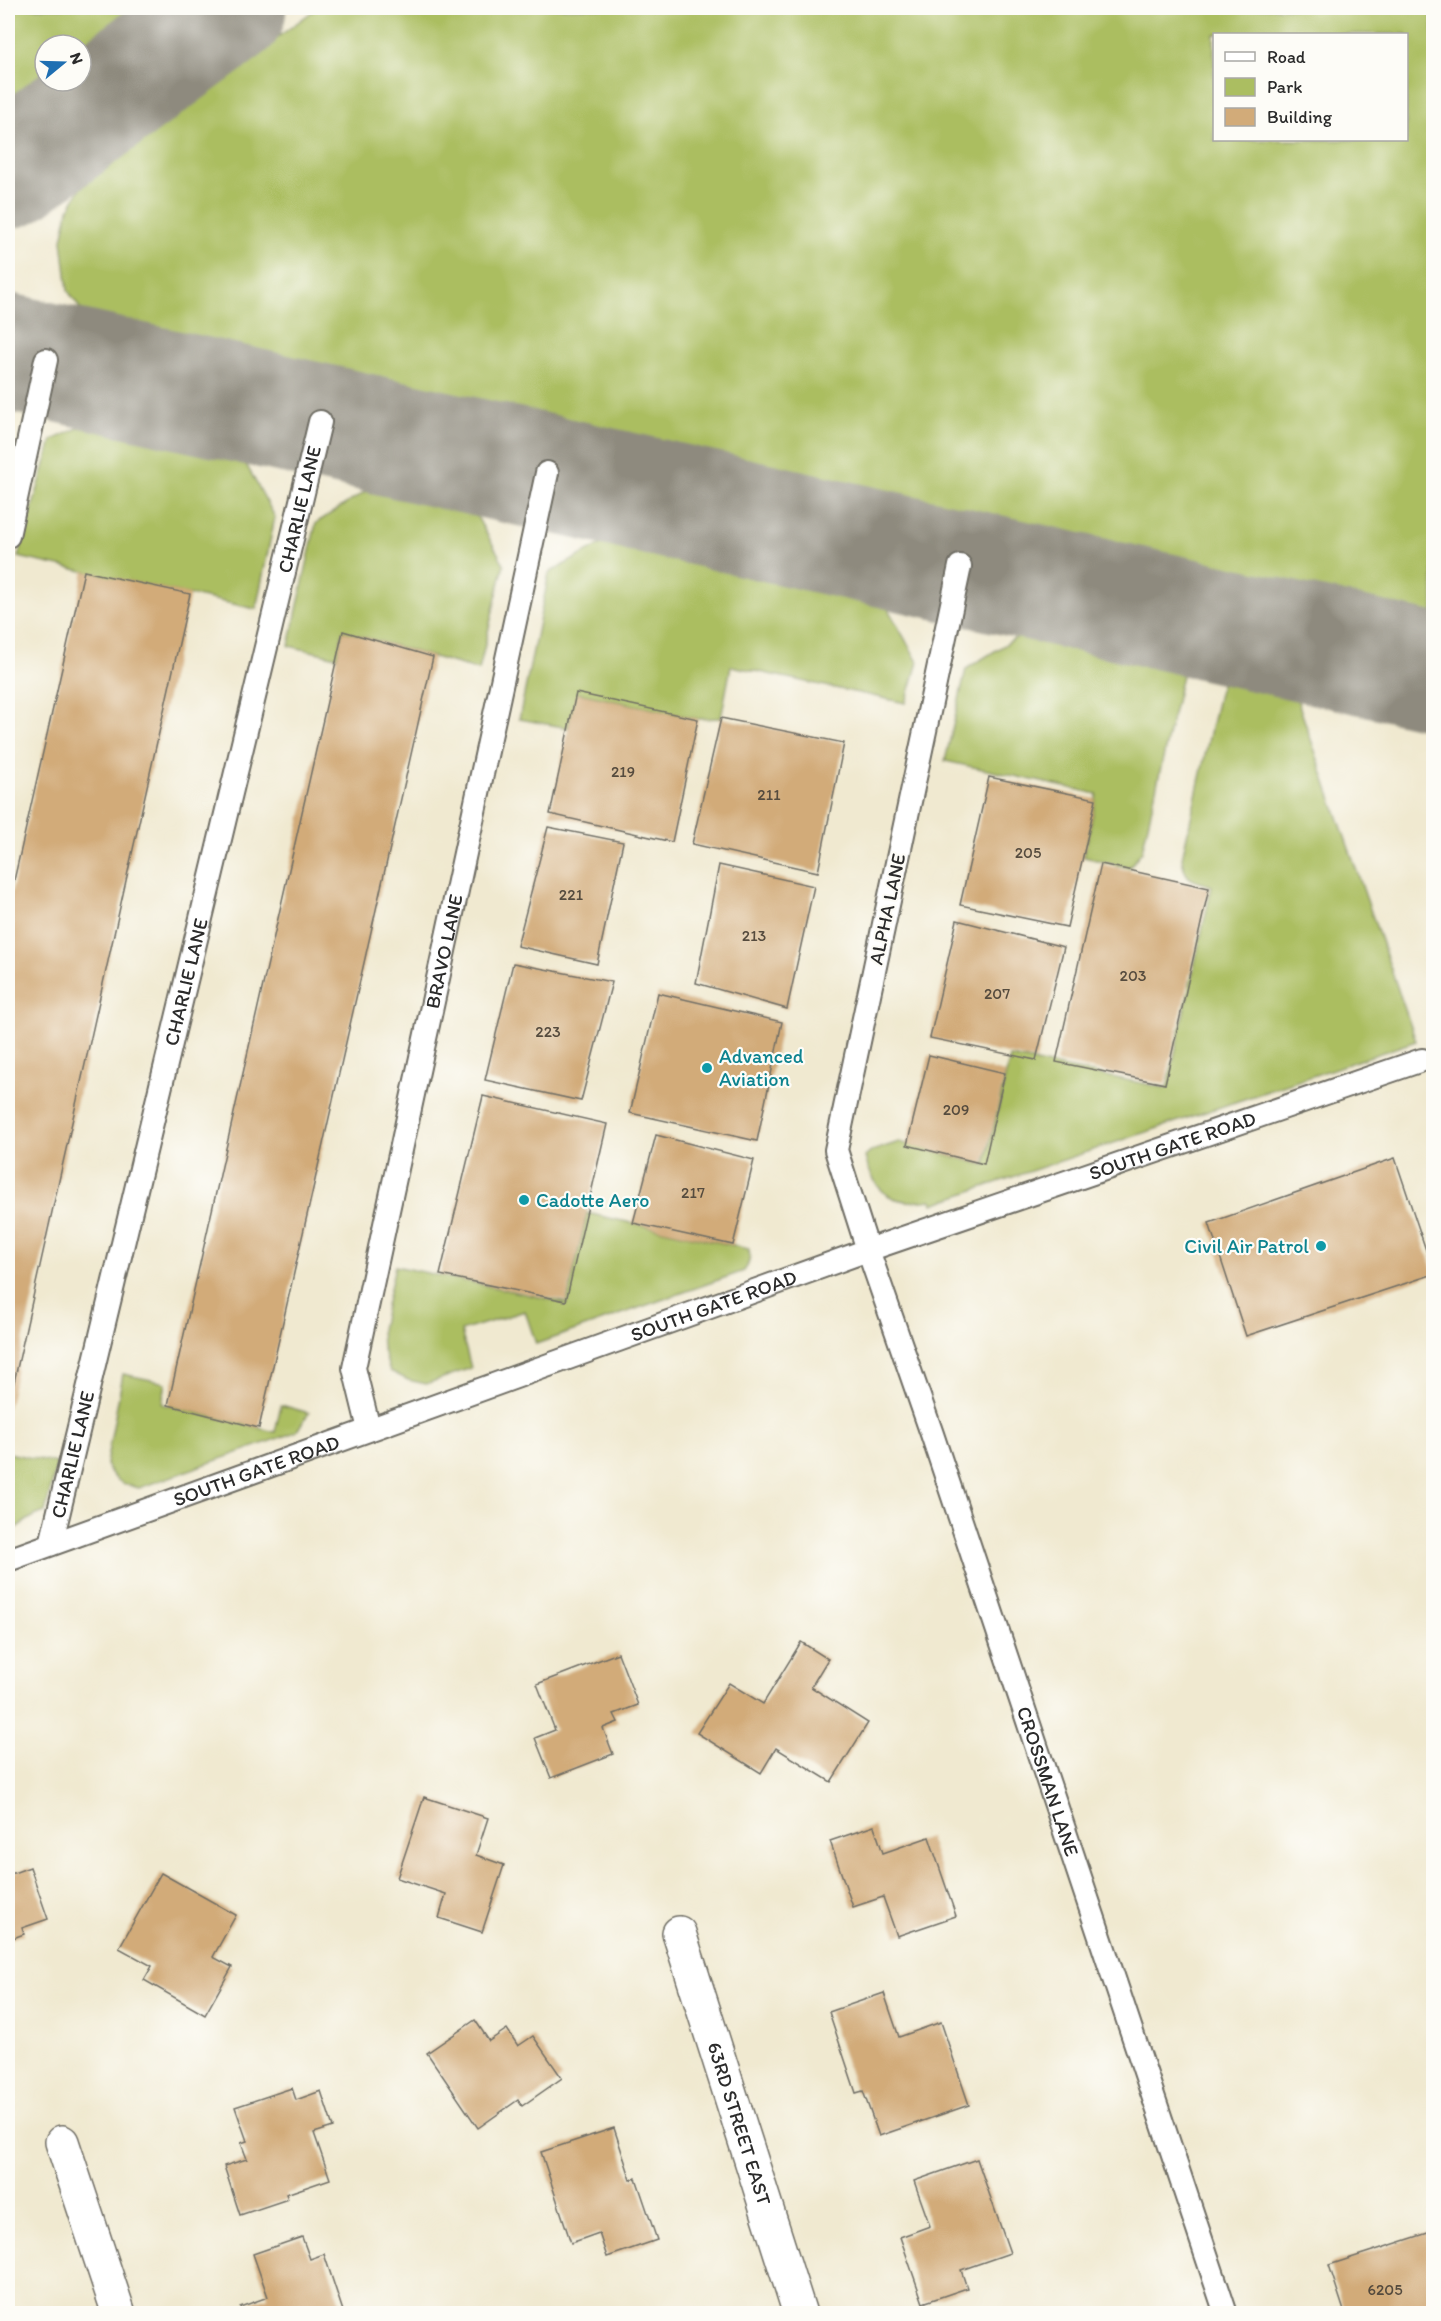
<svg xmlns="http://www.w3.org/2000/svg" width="1441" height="2321" font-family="Itim,sans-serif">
	<rect width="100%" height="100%" fill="#fdfcf7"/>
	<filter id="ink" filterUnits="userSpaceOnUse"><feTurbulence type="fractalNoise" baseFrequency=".0167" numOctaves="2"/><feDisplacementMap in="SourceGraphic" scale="12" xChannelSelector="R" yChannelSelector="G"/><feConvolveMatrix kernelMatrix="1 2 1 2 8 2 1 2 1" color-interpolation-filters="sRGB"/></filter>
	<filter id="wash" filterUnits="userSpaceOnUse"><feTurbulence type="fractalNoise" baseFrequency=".008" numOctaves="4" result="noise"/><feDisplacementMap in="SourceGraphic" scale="24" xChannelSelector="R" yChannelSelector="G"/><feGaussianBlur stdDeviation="1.35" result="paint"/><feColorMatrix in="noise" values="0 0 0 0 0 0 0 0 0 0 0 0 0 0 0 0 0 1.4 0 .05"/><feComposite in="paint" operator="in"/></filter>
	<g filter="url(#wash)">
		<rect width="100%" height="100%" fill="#f0e9d0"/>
		<g fill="#abbe61" stroke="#6b7446" stroke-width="1.5" fill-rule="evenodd">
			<polygon points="8,8 139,8 81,50 81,45 45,45 45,77 8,105"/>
			<path d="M317,8h1116v629l-1314,-301 -28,-12 -23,-33 -6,-51 6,-29 17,-31zM1214,34h192v106h-192z"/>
			<polygon points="102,417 236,446 275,517 256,609 18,557 52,440"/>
			<polygon points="383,480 465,496 504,564 479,670 343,631 337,657 289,646 316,523"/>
			<polygon points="619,534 880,595 918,662 906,703 731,666 721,718 698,719 577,693 568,728 519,719 549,573"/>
			<polygon points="1033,627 1177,658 1182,675 1142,851 1129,868 1084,857 1097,794 945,761 966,669"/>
			<path d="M1233,671l59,14 124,356 -483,163 -1,-4c-39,6 -57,-5 -67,-43l7,-6 27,-9 86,23 25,-108 157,31 45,-202c-20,-7 -27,-4 -30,-28l39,-174z"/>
			<path d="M587,1213l162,36c1,9 1,15 -5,22l-208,73 -11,-33 -64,20 10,37 -45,16 -18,-4 -18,-9 -8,-24 -1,-18 14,-63 172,37z"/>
			<path d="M123,1374l43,9 -4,21 113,28 6,-27 28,8 -13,19 -157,56c-17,-3 -27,-9 -33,-24z"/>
			<polygon points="8,1453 57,1463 45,1512 34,1516 8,1533"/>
		</g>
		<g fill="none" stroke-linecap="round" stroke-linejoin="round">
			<g stroke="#8e8a7e" stroke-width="117">
				<polyline points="8,170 228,8"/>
				<polyline points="8,352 1434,672"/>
			</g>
		</g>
		<g id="blocks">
			<g fill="#d2ab79">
				<polygon points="84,571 190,594 8,1409 8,907"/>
				<polygon points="343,631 433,657 259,1428 168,1405"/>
				<polygon points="576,693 698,719 672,842 550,814"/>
				<polygon points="721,718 844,743 818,872 692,844"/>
				<polygon points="989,777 1096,799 1067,927 960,905"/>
				<polygon points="548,827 623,842 597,964 517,946"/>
				<polygon points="1101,864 1209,888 1165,1084 1056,1062"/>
				<polygon points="719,865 814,886 787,1009 696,983"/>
				<polygon points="957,920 1064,947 1036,1060 930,1038"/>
				<polygon points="513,963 612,982 581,1101 485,1080"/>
				<polygon points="658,993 782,1022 757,1141 630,1113"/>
				<polygon points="929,1055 1005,1073 984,1164 907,1145"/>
				<polygon points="483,1096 607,1124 566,1301 440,1275"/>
				<polygon points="656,1135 754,1160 733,1245 633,1223"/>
				<polygon points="1395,1158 1434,1274 1246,1336 1209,1223"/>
				<polygon points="801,1642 828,1659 811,1687 868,1723 831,1782 776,1748 761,1773 697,1733 729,1683 763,1704"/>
				<polygon points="618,1653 638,1705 614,1714 618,1722 603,1728 613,1754 551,1778 535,1738 555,1730 537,1684"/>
				<polygon points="424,1797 488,1818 476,1855 504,1865 482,1932 439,1918 446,1894 397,1878"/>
				<polygon points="874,1826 883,1853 929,1837 956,1916 897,1936 883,1897 853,1907 830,1841"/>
				<polygon points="30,1867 48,1919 22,1928 24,1934 8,1940 8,1875"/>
				<polygon points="161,1873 236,1915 213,1957 232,1967 205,2015 144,1980 152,1966 119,1948"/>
				<polygon points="884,1993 899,2037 941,2022 969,2105 879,2136 863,2091 856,2093 829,2012"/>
				<polygon points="475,2020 489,2041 507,2029 518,2046 533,2036 562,2078 522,2106 518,2100 478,2128 427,2053"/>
				<polygon points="292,2088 296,2100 321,2091 333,2127 314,2133 330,2179 286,2194 288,2199 240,2215 224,2166 247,2159 241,2143 247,2141 235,2107"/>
				<polygon points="614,2128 631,2180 636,2178 657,2240 607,2257 599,2233 571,2243 541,2152"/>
				<polygon points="977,2159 1010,2253 961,2270 967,2288 923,2303 900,2237 930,2226 914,2181"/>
				<polygon points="1434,2231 1434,2314 1345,2314 1329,2265"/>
				<polygon points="302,2237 310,2259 324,2254 344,2314 242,2314 240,2307 268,2297 253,2254"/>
			</g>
		</g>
	</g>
	<g filter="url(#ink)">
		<use href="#blocks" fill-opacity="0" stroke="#706e65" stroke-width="1.5"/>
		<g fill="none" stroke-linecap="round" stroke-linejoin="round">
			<g stroke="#706e65" stroke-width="26">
				<g id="service">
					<polyline points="8,536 46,360"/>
					<path id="s1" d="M960,566l-124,584 32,100 64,184 294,880"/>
					<path id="s2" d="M369,1429l-15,-61 193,-895"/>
					<path id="s3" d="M51,1544l269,-1122"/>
					<path id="s4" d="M8,1560l860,-310 554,-190"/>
				</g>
			</g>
			<g stroke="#706e65" stroke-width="36">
				<g id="minor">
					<path id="s5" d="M679,1933l121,381"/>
					<polyline points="62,2142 119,2314"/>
				</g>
			</g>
			<use href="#service" stroke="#fff" stroke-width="22"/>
			<use href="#minor" stroke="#fff" stroke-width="33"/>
		</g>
	</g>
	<g fill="#0f9aa8" stroke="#fdfcf7" stroke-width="2">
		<circle cx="707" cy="1068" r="6"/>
		<circle cx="524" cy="1200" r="6"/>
		<circle cx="1321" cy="1246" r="6"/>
	</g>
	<g text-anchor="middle" stroke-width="4.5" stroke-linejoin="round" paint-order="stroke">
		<g font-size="16" fill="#554b3e">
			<text x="623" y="777">219</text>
			<text x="769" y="800">211</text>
			<text x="1028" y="858">205</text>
			<text x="571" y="900">221</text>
			<text x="754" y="941">213</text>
			<text x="1133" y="981">203</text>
			<text x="997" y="999">207</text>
			<text x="548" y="1037">223</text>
			<text x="956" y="1115">209</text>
			<text x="693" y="1198">217</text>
			<text x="1385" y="2295">6205</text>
		</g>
		<g font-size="20" fill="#2b2b2b" stroke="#fdfcf7">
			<text dy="7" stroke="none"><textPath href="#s3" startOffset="1064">CHARLIE LANE</textPath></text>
			<text transform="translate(887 909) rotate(-78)" y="7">ALPHA LANE</text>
			<text dy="7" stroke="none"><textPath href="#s2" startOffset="489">BRAVO LANE</textPath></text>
			<text dy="7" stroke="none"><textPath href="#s3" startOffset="578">CHARLIE LANE</textPath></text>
			<text dy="7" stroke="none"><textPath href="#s4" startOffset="1236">SOUTH GATE ROAD</textPath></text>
			<text dy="7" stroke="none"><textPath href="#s4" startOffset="750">SOUTH GATE ROAD</textPath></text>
			<text dy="7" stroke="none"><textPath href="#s3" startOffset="92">CHARLIE LANE</textPath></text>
			<text dy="7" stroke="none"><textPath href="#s4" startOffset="264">SOUTH GATE ROAD</textPath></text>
			<text dy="7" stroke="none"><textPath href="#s1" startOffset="1263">CROSSMAN LANE</textPath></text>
			<text dy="7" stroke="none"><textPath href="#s5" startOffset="200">63RD STREET EAST</textPath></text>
		</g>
		<g font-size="20" fill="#0d838f" stroke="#fdfcf7" text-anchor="start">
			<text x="719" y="1063">Advanced<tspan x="719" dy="23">Aviation</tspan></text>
			<text x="536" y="1207">Cadotte Aero</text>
			<text x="1309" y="1253" text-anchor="end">Civil Air Patrol</text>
		</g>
	</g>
	<rect width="1441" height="2321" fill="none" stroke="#fdfcf7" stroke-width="30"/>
	<rect x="1213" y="33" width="195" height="108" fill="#fdfcf7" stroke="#a9a8a5" stroke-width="1.5"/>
	<rect x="1225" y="52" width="30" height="9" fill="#ffffff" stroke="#a9a8a5" stroke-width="1.5"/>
	<text x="1267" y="63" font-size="18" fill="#2b2b2b">Road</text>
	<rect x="1225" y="78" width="30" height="18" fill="#abbe61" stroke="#a9a8a5" stroke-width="1.5"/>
	<text x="1267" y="93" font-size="18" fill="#2b2b2b">Park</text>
	<rect x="1225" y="108" width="30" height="18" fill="#d2ab79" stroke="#a9a8a5" stroke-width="1.5"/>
	<text x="1267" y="123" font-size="18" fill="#2b2b2b">Building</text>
	<g transform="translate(63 63) rotate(71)"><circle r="28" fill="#fdfcf7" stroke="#a9a8a5" stroke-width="1.5"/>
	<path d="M0-4.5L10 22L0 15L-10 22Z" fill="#1f6fb2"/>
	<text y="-9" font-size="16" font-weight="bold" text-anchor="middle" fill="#2b2b2b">N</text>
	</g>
</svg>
